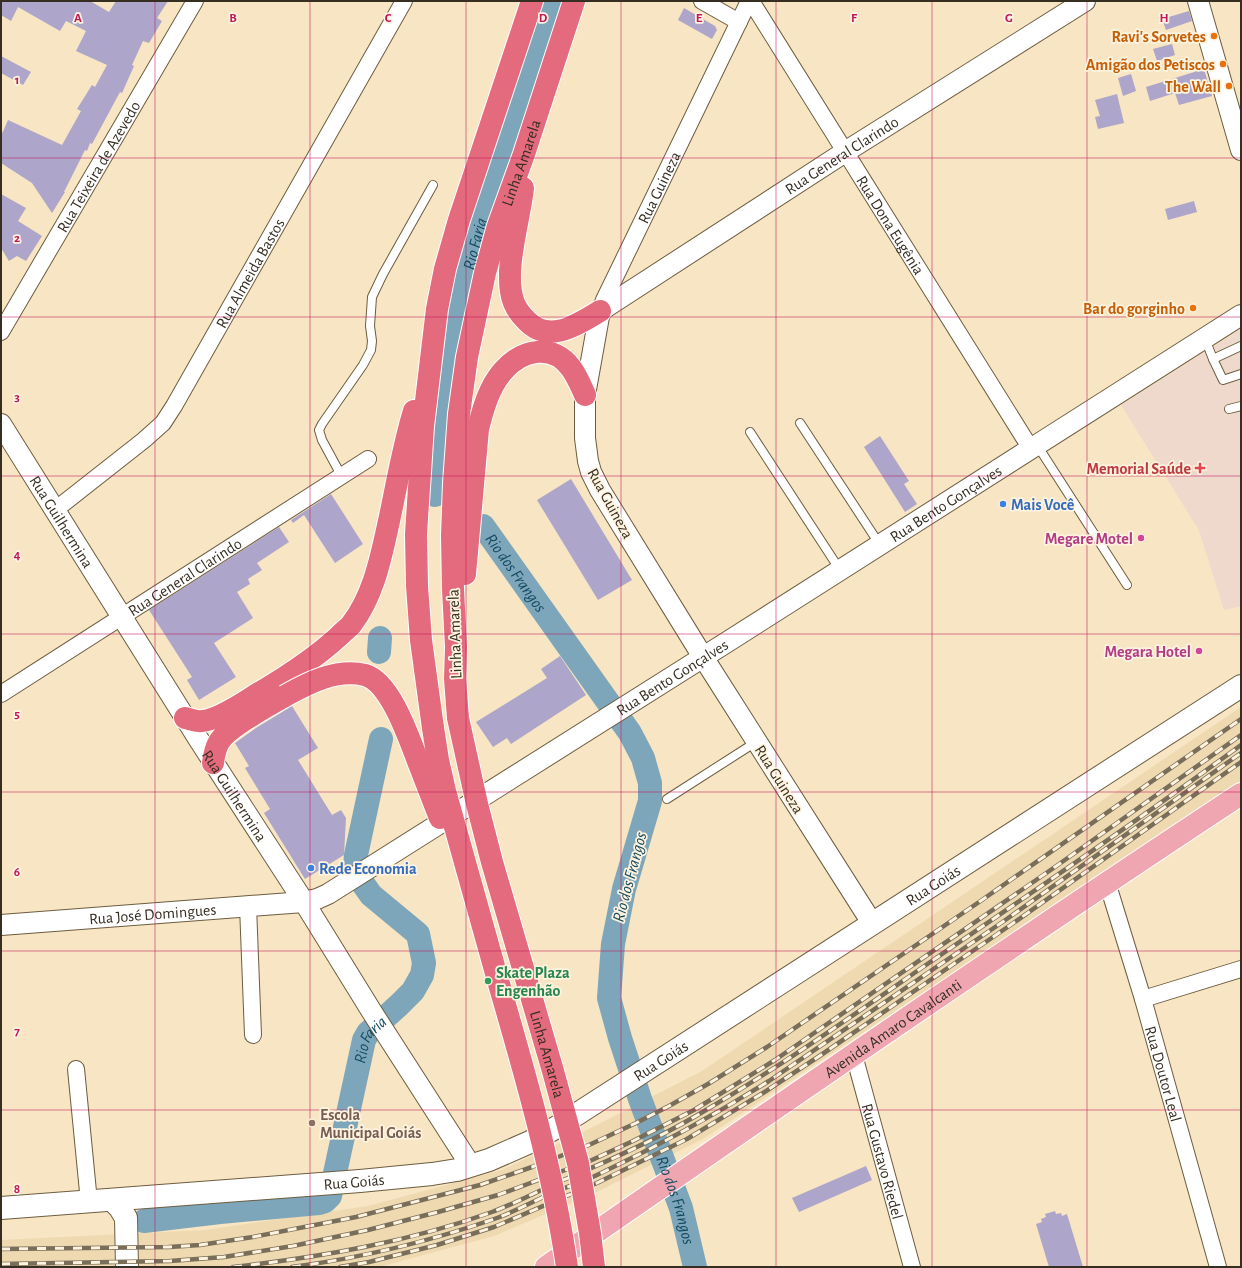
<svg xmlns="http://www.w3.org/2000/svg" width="1242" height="1268" font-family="'Alegreya Sans',sans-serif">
	<rect width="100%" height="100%" fill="#f7e5c3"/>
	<polygon fill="#eed9b1" points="1241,707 1241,781 703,1139 595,1193 494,1236 379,1267 1,1267 1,1240 205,1230 368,1206 502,1170 599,1124 702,1071"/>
	<polygon fill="#efd8cc" points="1241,329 1241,606 1224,610 1199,530 1121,405"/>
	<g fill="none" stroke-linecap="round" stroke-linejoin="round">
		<g stroke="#7ea6ba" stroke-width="24">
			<path id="s1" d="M435,495l11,-117 16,-85 17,-68 72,-224"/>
			<path id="s2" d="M483,526l147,207 13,25 7,25v18l-26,88 -11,55 -4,54 11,40 20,61 41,109 14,59"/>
			<polyline points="379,652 380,638"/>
			<path id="s3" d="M144,1221l76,-9 99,-9 6,-2 5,-5 34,-156 4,-7 31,-28 14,-14 9,-16 2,-12 -6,-29 -47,-39 -12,-17 -4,-11 1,-12 25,-116"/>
		</g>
	</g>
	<g fill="#ada6ca">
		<polygon points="1,1 90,1 109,12 116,1 168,1 157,18 162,21 149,43 143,41 132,65 134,66 122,93 120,92 92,144 90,143 87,151 85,150 64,192 65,192 52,213 32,183 1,163 1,136 8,120 62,145 81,111 77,109 92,85 95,87 107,65 76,51 86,31 66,21 60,31 18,7 11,21 1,15"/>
		<polygon points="684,8 715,26 717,30 712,39 678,20"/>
		<polygon points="1189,11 1192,21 1166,30 1162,19"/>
		<polygon points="1172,44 1175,55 1157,61 1153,49"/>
		<polygon points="1,56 31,72 23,85 1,73"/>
		<polygon points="1204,69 1212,96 1179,105 1175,93 1150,101 1146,87"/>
		<polygon points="1131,74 1136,91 1123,96 1118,78"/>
		<polygon points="1117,94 1124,123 1098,129 1095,117 1100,116 1095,100"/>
		<polygon points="1,194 26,208 18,221 42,236 26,261 17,256 9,261 1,248"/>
		<polygon points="1194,201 1197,212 1168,220 1165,209"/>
		<polygon points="880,436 909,481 904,484 917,504 905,512 864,447"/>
		<polygon points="571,479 632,580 598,600 537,500"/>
		<polygon points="331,494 363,544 335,563 304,515 293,523 291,520"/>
		<polygon points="279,527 289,542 257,563 262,570 248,579 250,584 237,592 253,618 214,643 236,677 199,700 187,680 192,677 149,610"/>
		<polygon points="560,656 586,695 511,744 507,738 493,747 476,722 547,678 541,669"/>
		<polygon points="292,706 318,748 298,760 332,815 341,810 346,818 344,855 305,879 264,813 270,809 245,768 249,766 235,743 256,728"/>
		<polygon points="866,1166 872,1180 799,1212 792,1198"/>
		<polygon points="1055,1211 1056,1214 1061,1213 1062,1216 1067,1214 1083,1267 1049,1267 1036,1224 1042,1222 1041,1219 1046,1217 1045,1214"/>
	</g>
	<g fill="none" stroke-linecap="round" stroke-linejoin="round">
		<g stroke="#6d5d40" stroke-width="10">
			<g id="service">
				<polyline points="1205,339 1213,359 1241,346"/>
				<polyline points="1213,359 1223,380 1241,374"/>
				<polyline points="1229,409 1241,406"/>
				<polyline points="800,423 880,545"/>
				<polyline points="750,432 840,570"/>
				<polyline points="1037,445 1127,585"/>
				<polyline points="341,475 322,440 319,430 322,424 363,365 371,350 372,341 370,326 372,297 383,274 433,185"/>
				<polyline points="667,799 756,742"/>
			</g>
		</g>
		<g stroke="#6d5d40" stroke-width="18">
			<g id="minor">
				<polyline points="702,1 739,22"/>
				<path id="s4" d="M751,1l280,448"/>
				<path id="s5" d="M600,311l4,-11 145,-299"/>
				<path id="s6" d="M1,332l194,-331"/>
				<path id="s7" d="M55,510l89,-70 19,-17 11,-17 230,-405"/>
				<path id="s8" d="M1,694l367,-235"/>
				<path id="s9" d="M1107,882l36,117 75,268"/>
				<polyline points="248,906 253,1035"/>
				<polyline points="1143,999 1241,969"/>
				<path id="s10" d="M854,1055l58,212"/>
				<polyline points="76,1069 89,1202"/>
			</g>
		</g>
		<g stroke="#6d5d40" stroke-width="22">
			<g id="tertiary">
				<polyline points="1198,1 1241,150"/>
				<path id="s11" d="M1,424l198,316 105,162 68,110 99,154"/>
				<path id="s12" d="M872,923l-169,-266 -103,-167 -9,-18 -3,-11 -3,-23v-43l15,-84 245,-159 240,-151"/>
				<path id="s13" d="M1,925l303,-23 13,-3 11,-5 396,-250 517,-329"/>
			</g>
		</g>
		<g stroke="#6d5d40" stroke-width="24">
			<g id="secondary">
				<polyline points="112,1200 120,1208 126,1218 127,1267"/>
				<path id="s14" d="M1,1208l359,-27 72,-7 25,-4 32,-10 41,-18 27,-15 684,-441"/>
			</g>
		</g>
		<g stroke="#fff" stroke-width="24">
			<g id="primary">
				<path id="s15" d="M546,1267c230,-160 461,-319 695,-473"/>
			</g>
		</g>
		<g stroke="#fff" stroke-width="24">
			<g id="motorway">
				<path d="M523,188c-3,31 -21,85 -9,115 3,7 7,12 12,17 23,25 52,4 74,-9"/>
				<path d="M465,574l13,-145c5,-20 11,-42 25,-58 19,-22 50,-28 68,-3 6,8 10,18 14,27"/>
				<path d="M185,718c5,1 11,4 17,3 17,-1 42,-19 57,-28 27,-16 55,-34 79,-56 4,-4 9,-8 13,-12 23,-30 30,-68 38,-104 8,-37 14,-74 25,-110"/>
				<path id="s16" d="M458,718l-3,-39 1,-32 -3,-58 -1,-53 2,-53 5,-69 8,-57 18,-84 13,-47 26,-72 50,-153"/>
				<polyline points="433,728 421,640 417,586 416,534 423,426 437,309 445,269 459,220 532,1"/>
				<path d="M213,763c1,-8 2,-14 6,-21 9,-15 49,-36 66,-46"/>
			</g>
		</g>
		<use href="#service" stroke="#fff" stroke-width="8"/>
		<use href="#minor" stroke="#fff" stroke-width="16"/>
		<use href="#tertiary" stroke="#fff" stroke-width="20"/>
		<use href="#secondary" stroke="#fff" stroke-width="22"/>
		<use href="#primary" stroke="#efa6b1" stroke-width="22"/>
		<use href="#motorway" stroke="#e46a7d" stroke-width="22"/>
		<g stroke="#796e5a" stroke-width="4.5">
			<g id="rail">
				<polyline points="1,1249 169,1247 200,1245 253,1237 356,1217 480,1185 532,1167 589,1145 636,1123 669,1106 708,1084 767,1047 982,900 1241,719"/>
				<polyline points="1,1264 170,1261 224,1257 293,1246 368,1230 438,1212 498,1195 592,1160 633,1141 694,1110 775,1060 1055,867 1241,735"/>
				<path d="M233,1267c88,-10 176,-25 259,-55 24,-9 46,-21 69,-31 50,-21 99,-43 145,-71 75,-44 146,-94 217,-143 107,-73 214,-146 318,-222"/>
				<path d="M292,1267c69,-9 139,-26 205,-49 19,-7 37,-17 55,-25 15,-6 30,-11 45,-18 59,-28 116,-59 172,-94l235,-160 237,-168"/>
				<polyline points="340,1267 369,1262 437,1245 494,1227 597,1183 687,1139 763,1093 821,1055 1012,924 1241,762"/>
			</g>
		</g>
		<use href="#rail" stroke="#fef3df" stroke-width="3" stroke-dasharray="9" stroke-linecap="butt"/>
		<g stroke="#fff" stroke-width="24" stroke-linecap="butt">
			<g id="motorway-bridge">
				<path d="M285,696c23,-13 52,-28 80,-21 26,7 45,66 54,89 7,18 14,36 21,54"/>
				<path id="s17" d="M458,718l19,86 15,58 61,209 25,92 12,70 4,34"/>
				<path d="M433,728l5,32 7,31c18,64 36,128 54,193 27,93 54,187 68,283"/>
			</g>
		</g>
		<use href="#motorway-bridge" stroke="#e46a7d" stroke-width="22"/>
	</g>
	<path fill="none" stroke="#c2185b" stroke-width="1" stroke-opacity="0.55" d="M155,1v1266M310,1v1266M466,1v1266M621,1v1266M776,1v1266M932,1v1266M1087,1v1266M1,158h1240M1,317h1240M1,476h1240M1,634h1240M1,792h1240M1,951h1240M1,1110h1240"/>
	<g fill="#e8710a" stroke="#fef3df" stroke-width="1.5">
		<circle cx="1214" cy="36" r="4"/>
		<circle cx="1223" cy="64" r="4"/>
		<circle cx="1229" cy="86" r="4"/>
		<circle cx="1193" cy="308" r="4"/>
	</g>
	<path fill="#e0444e" stroke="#fef3df" stroke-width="1.5" d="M1198 462h4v4h4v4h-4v4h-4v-4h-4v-4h4z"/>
	<g fill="#3f7fe0" stroke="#fef3df" stroke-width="1.5">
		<circle cx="1003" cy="504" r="4"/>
		<circle cx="311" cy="868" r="4"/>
	</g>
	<g fill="#d1479c" stroke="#fef3df" stroke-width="1.5">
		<circle cx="1141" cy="538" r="4"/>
		<circle cx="1199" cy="651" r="4"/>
	</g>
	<circle fill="#2e9e5b" stroke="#fef3df" stroke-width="1.5" cx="488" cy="981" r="4"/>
	<circle fill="#8d6e63" stroke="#fef3df" stroke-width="1.5" cx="312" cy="1123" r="4"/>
	<g text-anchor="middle" stroke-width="3.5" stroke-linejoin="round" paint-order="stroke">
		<g font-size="16" font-weight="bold" fill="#c56008" stroke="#fef3df" text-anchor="end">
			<text x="1206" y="42">Ravi's Sorvetes</text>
			<text x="1215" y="70">Amigão dos Petiscos</text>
			<text x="1221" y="92">The Wall</text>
			<text x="1185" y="314">Bar do gorginho</text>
		</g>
		<g font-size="16" fill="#352e21" stroke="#fef3df">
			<text dy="6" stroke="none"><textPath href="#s12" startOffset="982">Rua General Clarindo</textPath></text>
			<text dy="6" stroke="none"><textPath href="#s16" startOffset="564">Linha Amarela</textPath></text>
			<text dy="6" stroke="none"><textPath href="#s6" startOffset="192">Rua Teixeira de Azevedo</textPath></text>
			<text dy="6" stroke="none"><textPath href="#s5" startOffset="137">Rua Guineza</textPath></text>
			<text dy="6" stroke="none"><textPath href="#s4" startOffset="264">Rua Dona Eugênia</textPath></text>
			<text dy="6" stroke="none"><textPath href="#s7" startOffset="312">Rua Almeida Bastos</textPath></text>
			<text transform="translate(611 503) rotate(61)" y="6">Rua Guineza</text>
			<text dy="6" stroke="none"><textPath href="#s13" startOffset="1060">Rua Bento Gonçalves</textPath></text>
			<text dy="6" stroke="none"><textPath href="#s11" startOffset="115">Rua Guilhermina</textPath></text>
			<text dy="6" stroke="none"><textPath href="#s8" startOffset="218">Rua General Clarindo</textPath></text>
			<text transform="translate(454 634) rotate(-92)" y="6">Linha Amarela</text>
			<text dy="6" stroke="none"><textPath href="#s13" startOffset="736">Rua Bento Gonçalves</textPath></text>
			<text transform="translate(780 779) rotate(58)" y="6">Rua Guineza</text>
			<text dy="6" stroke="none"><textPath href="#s11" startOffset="439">Rua Guilhermina</textPath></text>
			<text dy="6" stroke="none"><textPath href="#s14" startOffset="1014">Rua Goiás</textPath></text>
			<text dy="6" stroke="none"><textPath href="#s13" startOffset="152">Rua José Domingues</textPath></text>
			<text dy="6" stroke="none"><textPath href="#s15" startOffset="421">Avenida Amaro Cavalcanti</textPath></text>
			<text dy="6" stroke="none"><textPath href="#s17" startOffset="348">Linha Amarela</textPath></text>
			<text dy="6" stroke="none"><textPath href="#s14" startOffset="690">Rua Goiás</textPath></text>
			<text dy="6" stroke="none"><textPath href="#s9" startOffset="200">Rua Doutor Leal</textPath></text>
			<text dy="6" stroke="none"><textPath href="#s10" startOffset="110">Rua Gustavo Riedel</textPath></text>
			<text dy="6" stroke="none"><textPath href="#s14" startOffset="354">Rua Goiás</textPath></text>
		</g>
		<g font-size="16" font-weight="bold" fill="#be3a42" stroke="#fef3df" text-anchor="end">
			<text x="1191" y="474">Memorial Saúde</text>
		</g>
		<g font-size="16" font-weight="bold" fill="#366cbe" stroke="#fef3df" text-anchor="start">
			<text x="1011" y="510">Mais Você</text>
			<text x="319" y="874">Rede Economia</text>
		</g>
		<g font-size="16" font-weight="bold" fill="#b23c85" stroke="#fef3df" text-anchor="end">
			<text x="1133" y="544">Megare Motel</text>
			<text x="1191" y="657">Megara Hotel</text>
		</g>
		<g font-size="16" font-weight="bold" fill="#27864d" stroke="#fef3df" text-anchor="start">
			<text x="496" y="978">Skate Plaza<tspan x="496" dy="18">Engenhão</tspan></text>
		</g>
		<g font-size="16" font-weight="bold" fill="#785e54" stroke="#fef3df" text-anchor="start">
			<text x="320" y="1120">Escola<tspan x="320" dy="18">Municipal Goiás</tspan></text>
		</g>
		<g font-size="17" font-style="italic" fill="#144a60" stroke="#fef3df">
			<text dy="6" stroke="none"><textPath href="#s1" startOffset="255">Rio Faria</textPath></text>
			<text dy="6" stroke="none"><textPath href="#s2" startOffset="57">Rio dos Frangos</textPath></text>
			<text transform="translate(629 877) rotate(-75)" y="6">Rio dos Frangos</text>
			<text dy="6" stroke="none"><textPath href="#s3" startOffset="352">Rio Faria</textPath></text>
			<text dy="6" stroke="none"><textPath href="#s2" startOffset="741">Rio dos Frangos</textPath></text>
		</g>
	</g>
	<g font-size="13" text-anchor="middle" font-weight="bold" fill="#c2185b" stroke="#fef3df" stroke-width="3.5" stroke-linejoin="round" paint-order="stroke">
		<text x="78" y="22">A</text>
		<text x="233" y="22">B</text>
		<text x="388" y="22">C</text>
		<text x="543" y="22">D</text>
		<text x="699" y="22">E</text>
		<text x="854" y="22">F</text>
		<text x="1009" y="22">G</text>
		<text x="1164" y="22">H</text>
		<text x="17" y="84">1</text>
		<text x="17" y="242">2</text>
		<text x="17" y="401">3</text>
		<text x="17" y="559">4</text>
		<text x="17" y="718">5</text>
		<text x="17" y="876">6</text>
		<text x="17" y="1035">7</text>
		<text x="17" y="1193">8</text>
	</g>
	<rect width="1242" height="1268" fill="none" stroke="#352e21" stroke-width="4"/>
</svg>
